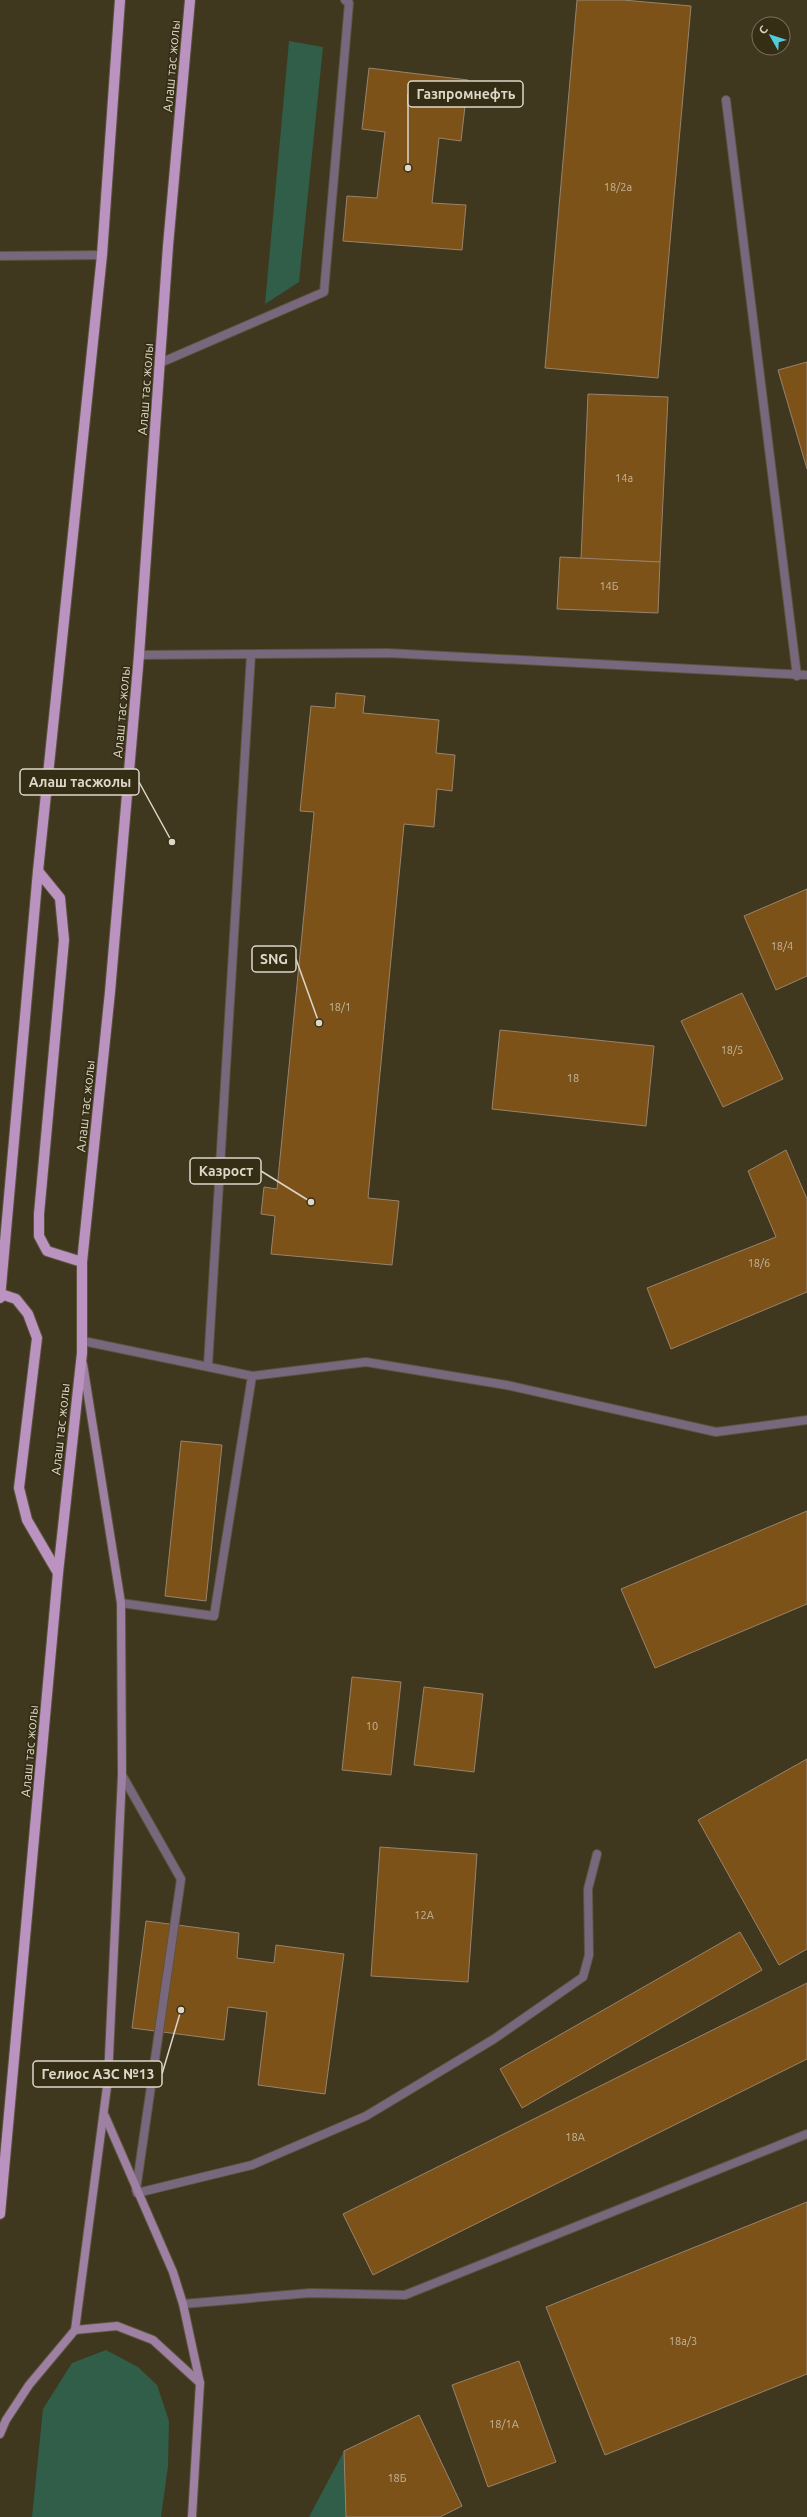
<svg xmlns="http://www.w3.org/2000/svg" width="807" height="2517" font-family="Ubuntu,sans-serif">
	<rect width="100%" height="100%" fill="#3f371e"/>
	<g fill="#305e48">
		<polygon points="289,41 323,47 299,282 265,304"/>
		<polygon points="106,2350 138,2367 157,2385 169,2421 168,2466 161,2517 32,2517 43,2409 72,2363"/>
		<polygon points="344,2451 346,2517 309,2517"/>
	</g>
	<g fill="#7d5218" stroke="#98836d">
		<polygon points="577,0 623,0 691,6 658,378 545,368"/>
		<polygon points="369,68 468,80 461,141 439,138 432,203 466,205 462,250 343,241 347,196 377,198 385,132 362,129"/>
		<polygon points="807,362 807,469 778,370"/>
		<polygon points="588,394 668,397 660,562 581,559"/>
		<polygon points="560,557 660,562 658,613 557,609"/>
		<polygon points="336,693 365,696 363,713 439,720 436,753 455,755 452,791 437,789 434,827 404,824 368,1198 399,1201 392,1265 271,1254 275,1216 261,1214 264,1187 277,1189 314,812 300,811 311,706 335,708"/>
		<polygon points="807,889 807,976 776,990 744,916"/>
		<polygon points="742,993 783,1079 723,1107 681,1021"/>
		<polygon points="500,1030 654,1046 646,1126 492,1109"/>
		<polygon points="786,1150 807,1199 807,1292 671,1349 647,1288 776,1237 748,1171"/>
		<polygon points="181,1441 222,1445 206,1601 165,1596"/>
		<polygon points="807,1511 807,1604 655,1668 621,1589"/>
		<polygon points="352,1677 401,1682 391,1775 342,1770"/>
		<polygon points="424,1687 483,1694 474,1772 414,1765"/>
		<polygon points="807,1759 807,1949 779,1965 698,1820"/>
		<polygon points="380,1847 477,1854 468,1982 371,1976"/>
		<polygon points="146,1921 239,1933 237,1958 274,1963 276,1945 344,1954 325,2094 258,2085 267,2012 228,2007 224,2040 132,2028"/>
		<polygon points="740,1932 762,1970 522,2108 500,2069"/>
		<polygon points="807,1983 807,2059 373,2275 343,2214"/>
		<polygon points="807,2202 807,2374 605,2455 546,2307"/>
		<polygon points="519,2361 556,2462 488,2487 452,2385"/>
		<polygon points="419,2415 462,2506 440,2517 346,2517 344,2451"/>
	</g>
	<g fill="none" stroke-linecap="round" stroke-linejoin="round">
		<g stroke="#5b543d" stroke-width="10">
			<g id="lane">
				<polyline points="726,100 797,676"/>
				<polyline points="0,256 102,255"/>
				<polyline points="160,363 324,292 349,3 345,0"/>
				<polyline points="139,655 388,653 807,675"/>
				<polyline points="83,1341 252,1376 366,1362 506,1385 716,1432 807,1420"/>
				<polyline points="208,1365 251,654"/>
				<polyline points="121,1603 214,1616 252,1376"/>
				<polyline points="122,1775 181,1879 136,2190"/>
				<polyline points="137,2193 252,2165 366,2116 494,2039 583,1977 589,1955 588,1889 597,1854"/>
				<polyline points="183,2304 310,2293 405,2295 807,2134"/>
			</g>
		</g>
		<g stroke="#5b543d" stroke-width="10">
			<g id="secondary">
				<polyline points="105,2116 173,2272 183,2304 200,2383 192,2517"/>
				<polyline points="75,2330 117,2326 153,2340 200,2383"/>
				<polyline points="0,2434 6,2420 29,2385 75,2330 108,2079 122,1775 121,1603 83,1364"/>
			</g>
		</g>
		<g stroke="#5b543d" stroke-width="12">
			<g id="primary">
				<polyline points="38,871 60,898 64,940 39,1214 39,1236 47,1251 82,1262"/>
				<polyline points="1,1294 16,1299 28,1314 37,1338 19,1488 27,1520 58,1573"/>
				<polyline points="0,1298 38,871 102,255 120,0"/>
				<polyline points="0,2214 58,1573 82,1353 82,1262 110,992 139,655 168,246 190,0"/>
			</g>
		</g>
		<use href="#lane" stroke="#79677d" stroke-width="8"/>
		<use href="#secondary" stroke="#9e80a3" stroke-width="8"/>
		<use href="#primary" stroke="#ba93c1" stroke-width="10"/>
	</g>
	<g text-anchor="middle" stroke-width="3.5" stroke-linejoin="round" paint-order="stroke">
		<g font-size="11" fill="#c4b69d">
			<text x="618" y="191">18/2а</text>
			<text x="624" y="482">14а</text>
			<text x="609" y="590">14Б</text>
			<text x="782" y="950">18/4</text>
			<text x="340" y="1011">18/1</text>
			<text x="732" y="1054">18/5</text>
			<text x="573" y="1082">18</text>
			<text x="759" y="1267">18/6</text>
			<text x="372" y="1730">10</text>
			<text x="424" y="1919">12А</text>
			<text x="575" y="2141">18А</text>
			<text x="683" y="2345">18а/3</text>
			<text x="504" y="2428">18/1А</text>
			<text x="397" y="2482">18Б</text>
		</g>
		<g font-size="13" fill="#dcd7c9" stroke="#352d14">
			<text transform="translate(171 66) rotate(-85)" y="5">Алаш тас жолы</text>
			<text transform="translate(145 389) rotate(-86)" y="5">Алаш тас жолы</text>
			<text transform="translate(121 712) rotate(-85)" y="5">Алаш тас жолы</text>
			<text transform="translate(85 1106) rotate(-84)" y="5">Алаш тас жолы</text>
			<text transform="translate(60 1429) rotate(-84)" y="5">Алаш тас жолы</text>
			<text transform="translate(29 1751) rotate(-85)" y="5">Алаш тас жолы</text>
		</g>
	</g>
	<path fill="none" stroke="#dcd7c9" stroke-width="1.5" d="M408 168L408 94M172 842L139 782M319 1023L296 959M311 1202L261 1171M181 2010L162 2074"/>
	<g fill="#dcd7c9" stroke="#352d14" stroke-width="1.5">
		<circle cx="408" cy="168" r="4"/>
		<circle cx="172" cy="842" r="4"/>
		<circle cx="319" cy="1023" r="4"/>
		<circle cx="311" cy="1202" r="4"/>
		<circle cx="181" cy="2010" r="4"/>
	</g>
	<g fill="#352d14" stroke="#dcd7c9" stroke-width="1.5">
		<rect x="408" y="81" width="115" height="26" rx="4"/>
		<rect x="20" y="769" width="119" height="26" rx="4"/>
		<rect x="252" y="946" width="44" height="26" rx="4"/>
		<rect x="190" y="1158" width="71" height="26" rx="4"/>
		<rect x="33" y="2061" width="129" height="26" rx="4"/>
	</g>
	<g font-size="14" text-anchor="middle" font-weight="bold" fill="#dcd7c9">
		<text x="466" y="99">Газпромнефть</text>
		<text x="80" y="787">Алаш тасжолы</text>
		<text x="274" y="964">SNG</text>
		<text x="226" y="1176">Казрост</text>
		<text x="98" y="2079">Гелиос АЗС №13</text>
	</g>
	<g transform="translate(771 36) rotate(309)"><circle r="19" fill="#352d14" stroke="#78715c"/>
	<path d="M0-3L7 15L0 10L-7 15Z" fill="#54cadd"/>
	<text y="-6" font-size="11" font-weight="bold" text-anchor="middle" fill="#dcd7c9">С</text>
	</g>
</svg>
